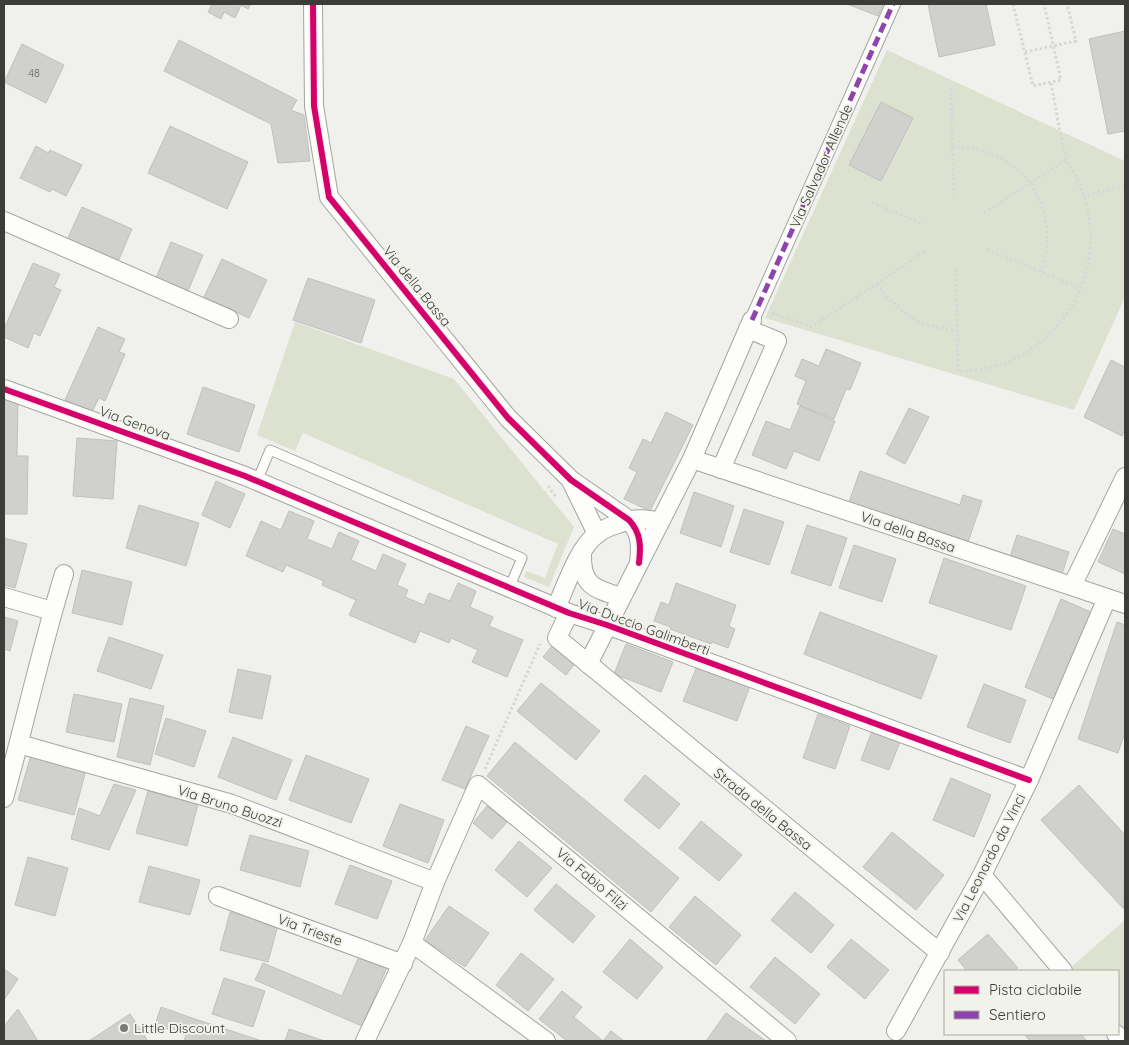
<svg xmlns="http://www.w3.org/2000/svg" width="1129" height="1045" font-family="Quicksand,sans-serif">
	<rect width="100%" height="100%" fill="#f0f1ed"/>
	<g fill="#dde2d0">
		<polygon points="887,50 1125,161 1125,297 1074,410 765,318"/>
		<polygon points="295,322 454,379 574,527 549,587 524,577 526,571 545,578 558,544 303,433 295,451 257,435"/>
		<polygon points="1125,920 1125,1032 1118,1024 1118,971 1072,971 1070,968"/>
	</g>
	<g fill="#d0d1cd" stroke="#c0c1be">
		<polygon points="212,4 251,4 248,9 241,5 235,18 224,12 221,19 208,12"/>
		<polygon points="847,4 883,4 878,16"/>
		<polygon points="928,4 986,4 995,45 939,57"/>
		<polygon points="1125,31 1125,131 1108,134 1089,39"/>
		<polygon points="179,40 297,100 291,110 304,115 310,161 278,163 271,124 164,71"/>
		<polygon points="22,44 64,65 46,103 4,82"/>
		<polygon points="881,102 913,118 881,181 849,165"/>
		<polygon points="170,126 248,162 227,209 148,173"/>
		<polygon points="36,146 48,153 50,150 82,165 66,196 52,189 50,192 20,178"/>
		<polygon points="82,207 132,229 117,264 66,242"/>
		<polygon points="171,242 203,255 188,291 156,278"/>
		<polygon points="222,259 267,280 249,318 204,297"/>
		<polygon points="33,263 60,274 54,287 61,290 40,336 34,333 28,348 4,337 4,329"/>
		<polygon points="308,278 375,300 361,343 293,320"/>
		<polygon points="98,327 125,339 119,352 125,354 105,401 99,398 92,412 65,400"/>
		<polygon points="826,349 861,363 850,390 846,389 834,419 797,404 806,381 795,376 802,359 819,366"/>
		<polygon points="1111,360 1125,367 1125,429 1122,436 1084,417"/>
		<polygon points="203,387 255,405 239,452 187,434"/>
		<polygon points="4,399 18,399 17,456 28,456 27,514 4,514"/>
		<polygon points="800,406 835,421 819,461 794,451 786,469 752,455 766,421 790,430"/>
		<polygon points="909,408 929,417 905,464 886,454"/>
		<polygon points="666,412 693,425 650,511 624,499 637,472 629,468 643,439 651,443"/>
		<polygon points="77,438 117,441 113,499 73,496"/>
		<polygon points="860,471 960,505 963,495 982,501 968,542 849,502"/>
		<polygon points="216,481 245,494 230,528 202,515"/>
		<polygon points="694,492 734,506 721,547 680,533"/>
		<polygon points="139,505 199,523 186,566 126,548"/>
		<polygon points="744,509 784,522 769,565 730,552"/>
		<polygon points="289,511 314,521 307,539 332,549 339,532 359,541 351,560 376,571 383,554 406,564 397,585 408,590 405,597 424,605 429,593 450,601 458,583 476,591 470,607 493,617 489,626 523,640 507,677 472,662 478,650 451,638 449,643 420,631 415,643 349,615 356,600 322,585 324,581 286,565 283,572 246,556 261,521 281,530"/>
		<polygon points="807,525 847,538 831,586 791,573"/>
		<polygon points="1113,529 1125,534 1125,574 1098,562"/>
		<polygon points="1017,535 1069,552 1062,574 1010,557"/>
		<polygon points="4,538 27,544 15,588 4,585"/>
		<polygon points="854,545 896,559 882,602 839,588"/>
		<polygon points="944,558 1026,586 1011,630 929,603"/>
		<polygon points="82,570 132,582 122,625 72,613"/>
		<polygon points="676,583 736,605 729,626 735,629 728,648 712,642 711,644 670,629 671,627 654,621 661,602 669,605"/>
		<polygon points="1061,599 1091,612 1055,700 1025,687"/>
		<polygon points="820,612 937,656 921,699 804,654"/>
		<polygon points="4,617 18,621 10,651 4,649"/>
		<polygon points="1117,622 1125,625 1125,732 1118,753 1078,739"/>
		<polygon points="109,637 163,655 151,689 97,671"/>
		<polygon points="556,641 578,660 566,675 543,657"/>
		<polygon points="626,644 673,662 661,692 614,674"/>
		<polygon points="697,666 750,686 737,721 683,701"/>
		<polygon points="238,669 271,676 262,719 229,712"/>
		<polygon points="541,683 600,731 576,760 517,711"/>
		<polygon points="984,684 1026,700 1010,743 967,727"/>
		<polygon points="74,694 122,704 114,742 66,732"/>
		<polygon points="130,698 164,706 150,765 117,757"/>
		<polygon points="818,714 850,726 835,769 803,758"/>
		<polygon points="166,718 206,731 194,767 155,754"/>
		<polygon points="466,726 489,736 465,789 442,780"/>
		<polygon points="872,731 900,742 889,770 861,760"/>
		<polygon points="233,737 292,760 276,800 218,777"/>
		<polygon points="515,742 679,878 651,912 487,776"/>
		<polygon points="31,755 86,770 74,815 18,800"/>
		<polygon points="306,755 369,779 351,823 289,800"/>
		<polygon points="645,775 680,804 659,829 624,800"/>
		<polygon points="951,778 991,795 974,837 933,820"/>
		<polygon points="114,784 136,790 109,850 71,839 79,808 100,816"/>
		<polygon points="1079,785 1125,835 1124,909 1041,820"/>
		<polygon points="148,791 198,804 187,846 136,833"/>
		<polygon points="400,804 444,820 428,863 383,846"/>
		<polygon points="487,806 507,822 492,839 473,823"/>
		<polygon points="701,821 742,855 719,881 679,848"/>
		<polygon points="892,832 944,875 916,910 863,867"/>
		<polygon points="250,835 309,851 300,887 240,870"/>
		<polygon points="519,841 552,868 527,897 495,870"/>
		<polygon points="28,857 68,868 55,916 15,905"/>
		<polygon points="350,865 392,881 377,919 335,904"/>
		<polygon points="149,866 200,880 190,915 139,902"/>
		<polygon points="556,884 595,916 573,943 534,910"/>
		<polygon points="795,892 834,925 811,953 771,920"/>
		<polygon points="695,896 741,935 716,965 669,927"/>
		<polygon points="449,906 489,933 465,967 425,940"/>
		<polygon points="230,912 278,925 268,962 220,950"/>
		<polygon points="988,934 1018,968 1014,971 967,971 958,960"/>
		<polygon points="630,939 663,967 637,999 603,972"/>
		<polygon points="851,939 889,970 865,999 827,967"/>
		<polygon points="521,953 554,979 528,1011 496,985"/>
		<polygon points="360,954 388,965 362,1026 255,980 263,963 342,996"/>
		<polygon points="775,957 820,994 795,1024 750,987"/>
		<polygon points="4,969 18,979 4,1000"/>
		<polygon points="224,978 265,991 253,1027 212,1014"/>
		<polygon points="562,991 582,1007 574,1017 603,1041 611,1031 624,1041 567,1041 539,1019"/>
		<polygon points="161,1007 192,1018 262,1041 184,1041 186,1035 155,1025"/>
		<polygon points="18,1009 38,1041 4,1041 4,1026"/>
		<polygon points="726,1013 766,1041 706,1041"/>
		<polygon points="130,1014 148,1041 89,1041"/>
		<polygon points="289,1029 325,1041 285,1041"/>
		<polygon points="1024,1034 1081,1034 1086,1040 1084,1041 1030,1041"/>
	</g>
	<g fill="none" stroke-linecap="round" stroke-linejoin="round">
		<g stroke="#a4a5a1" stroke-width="11">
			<polyline id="service" points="257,481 270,450 522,558 509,588"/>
		</g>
		<g stroke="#a4a5a1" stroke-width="16">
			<polyline id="pedestrian" points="752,320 893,4"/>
		</g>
		<g stroke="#a4a5a1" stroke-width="20">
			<g id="minor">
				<path d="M313,4l1,102 15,91 179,221 63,62 58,40c12,13 12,26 10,43"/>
				<polyline points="4,221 229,319"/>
				<polyline points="4,389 245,476 569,613 607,625 1029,780"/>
				<polyline points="692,459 1125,604"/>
				<polyline points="721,469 777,341 748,329"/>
				<polyline points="572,483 597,534"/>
				<path d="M582,554c-1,32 13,35 39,43"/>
				<polyline points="1072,586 1125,477"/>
				<polyline points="4,597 52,611"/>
				<path d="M556,608c10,-22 22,-60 41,-74 6,-5 14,-8 21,-10 15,-6 27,-6 42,-2"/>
				<polyline points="569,613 557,638 940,953"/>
				<polyline points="588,664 692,459 752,320"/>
				<polyline points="19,744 232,804 435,882"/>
				<path d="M4,798c21,-75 37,-150 60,-224"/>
				<polyline points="982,875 1063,971"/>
				<polyline points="218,896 403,964"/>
				<polyline points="412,943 546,1041"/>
				<polyline points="896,1031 982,875 1029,780 1107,598"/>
				<polyline points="1116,1034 1123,1041"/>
				<polyline points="365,1041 412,943 435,882 478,785 787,1041"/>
			</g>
		</g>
		<g stroke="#d6d7d6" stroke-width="3" stroke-dasharray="2.5 2.5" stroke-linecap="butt">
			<polyline points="1013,4 1033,86 1061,80 1044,4"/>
			<polyline points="1025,52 1076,41 1067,4"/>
			<polyline points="951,88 954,199"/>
			<path d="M952,147c12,1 23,1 35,5 51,18 71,71 54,120"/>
			<polyline points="1083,196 1125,185"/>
			<polyline points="872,203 923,224"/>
			<polyline points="984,213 1067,159"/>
			<polyline points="987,250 1081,288"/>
			<path d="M956,269l2,103c20,-2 38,-5 56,-13 51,-23 85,-85 75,-141 -2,-11 -5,-23 -9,-33 -4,-9 -11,-18 -14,-28 -7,-24 -10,-50 -15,-74"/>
			<path d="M877,284c24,31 41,42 80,46"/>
			<polyline points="772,313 812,327 926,251"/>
			<polyline points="548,486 556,497"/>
			<polyline points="485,769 540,644"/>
		</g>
		<use href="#service" stroke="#fdfdfc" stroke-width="9"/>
		<use href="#pedestrian" stroke="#fdfdfc" stroke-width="14"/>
		<use href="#minor" stroke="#fdfdfc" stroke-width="18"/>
		<polyline stroke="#8e44ad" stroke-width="5" stroke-dasharray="10 5" stroke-linecap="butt" points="752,320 893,4"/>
		<g stroke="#f1f3eb" stroke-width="9">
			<g id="cycleway">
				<path d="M313,4l1,102 15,91 179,221 63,62 58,40c12,13 12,26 10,43"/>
				<polyline points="4,389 245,476 569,613 607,625 1029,780"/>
			</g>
		</g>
		<use href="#cycleway" stroke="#d6006c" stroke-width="6"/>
	</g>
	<circle fill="#7b7c78" stroke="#f1f3eb" stroke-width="2" cx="124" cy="1028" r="5"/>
	<g text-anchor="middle" stroke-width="4" stroke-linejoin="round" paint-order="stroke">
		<g font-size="11" fill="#61625e">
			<text x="34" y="77">48</text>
		</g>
		<g font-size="14" fill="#3c3d39" stroke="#f1f3eb">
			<text transform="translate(821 166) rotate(-66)" y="5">Via Salvador Allende</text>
			<text transform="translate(417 286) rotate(51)" y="5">Via della Bassa</text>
			<text transform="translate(135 423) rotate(20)" y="5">Via Genova</text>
			<text transform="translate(908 532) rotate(19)" y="5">Via della Bassa</text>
			<text transform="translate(644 627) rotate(20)" y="5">Via Duccio Galimberti</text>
			<text transform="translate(230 806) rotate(18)" y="5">Via Bruno Buozzi</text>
			<text transform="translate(763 809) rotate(39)" y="5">Strada della Bassa</text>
			<text transform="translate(989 858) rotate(-63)" y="5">Via Leonardo da Vinci</text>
			<text transform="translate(592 879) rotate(40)" y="5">Via Fabio Filzi</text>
			<text transform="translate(310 930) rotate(20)" y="5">Via Trieste</text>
		</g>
		<g font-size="14" fill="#3c3d39" stroke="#f1f3eb" text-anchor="start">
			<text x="134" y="1033">Little Discount</text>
		</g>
	</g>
	<rect width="1129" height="1045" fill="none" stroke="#3c3d39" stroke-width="10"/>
	<rect x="944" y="970" width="175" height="65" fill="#f1f3eb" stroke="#a9aaa4"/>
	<rect x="954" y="986" width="25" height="8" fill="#d6006c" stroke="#a9aaa4"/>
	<text x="989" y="995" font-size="15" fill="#3c3d39">Pista ciclabile</text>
	<rect x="954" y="1011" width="25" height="8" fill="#8e44ad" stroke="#a9aaa4"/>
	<text x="989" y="1020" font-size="15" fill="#3c3d39">Sentiero</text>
</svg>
